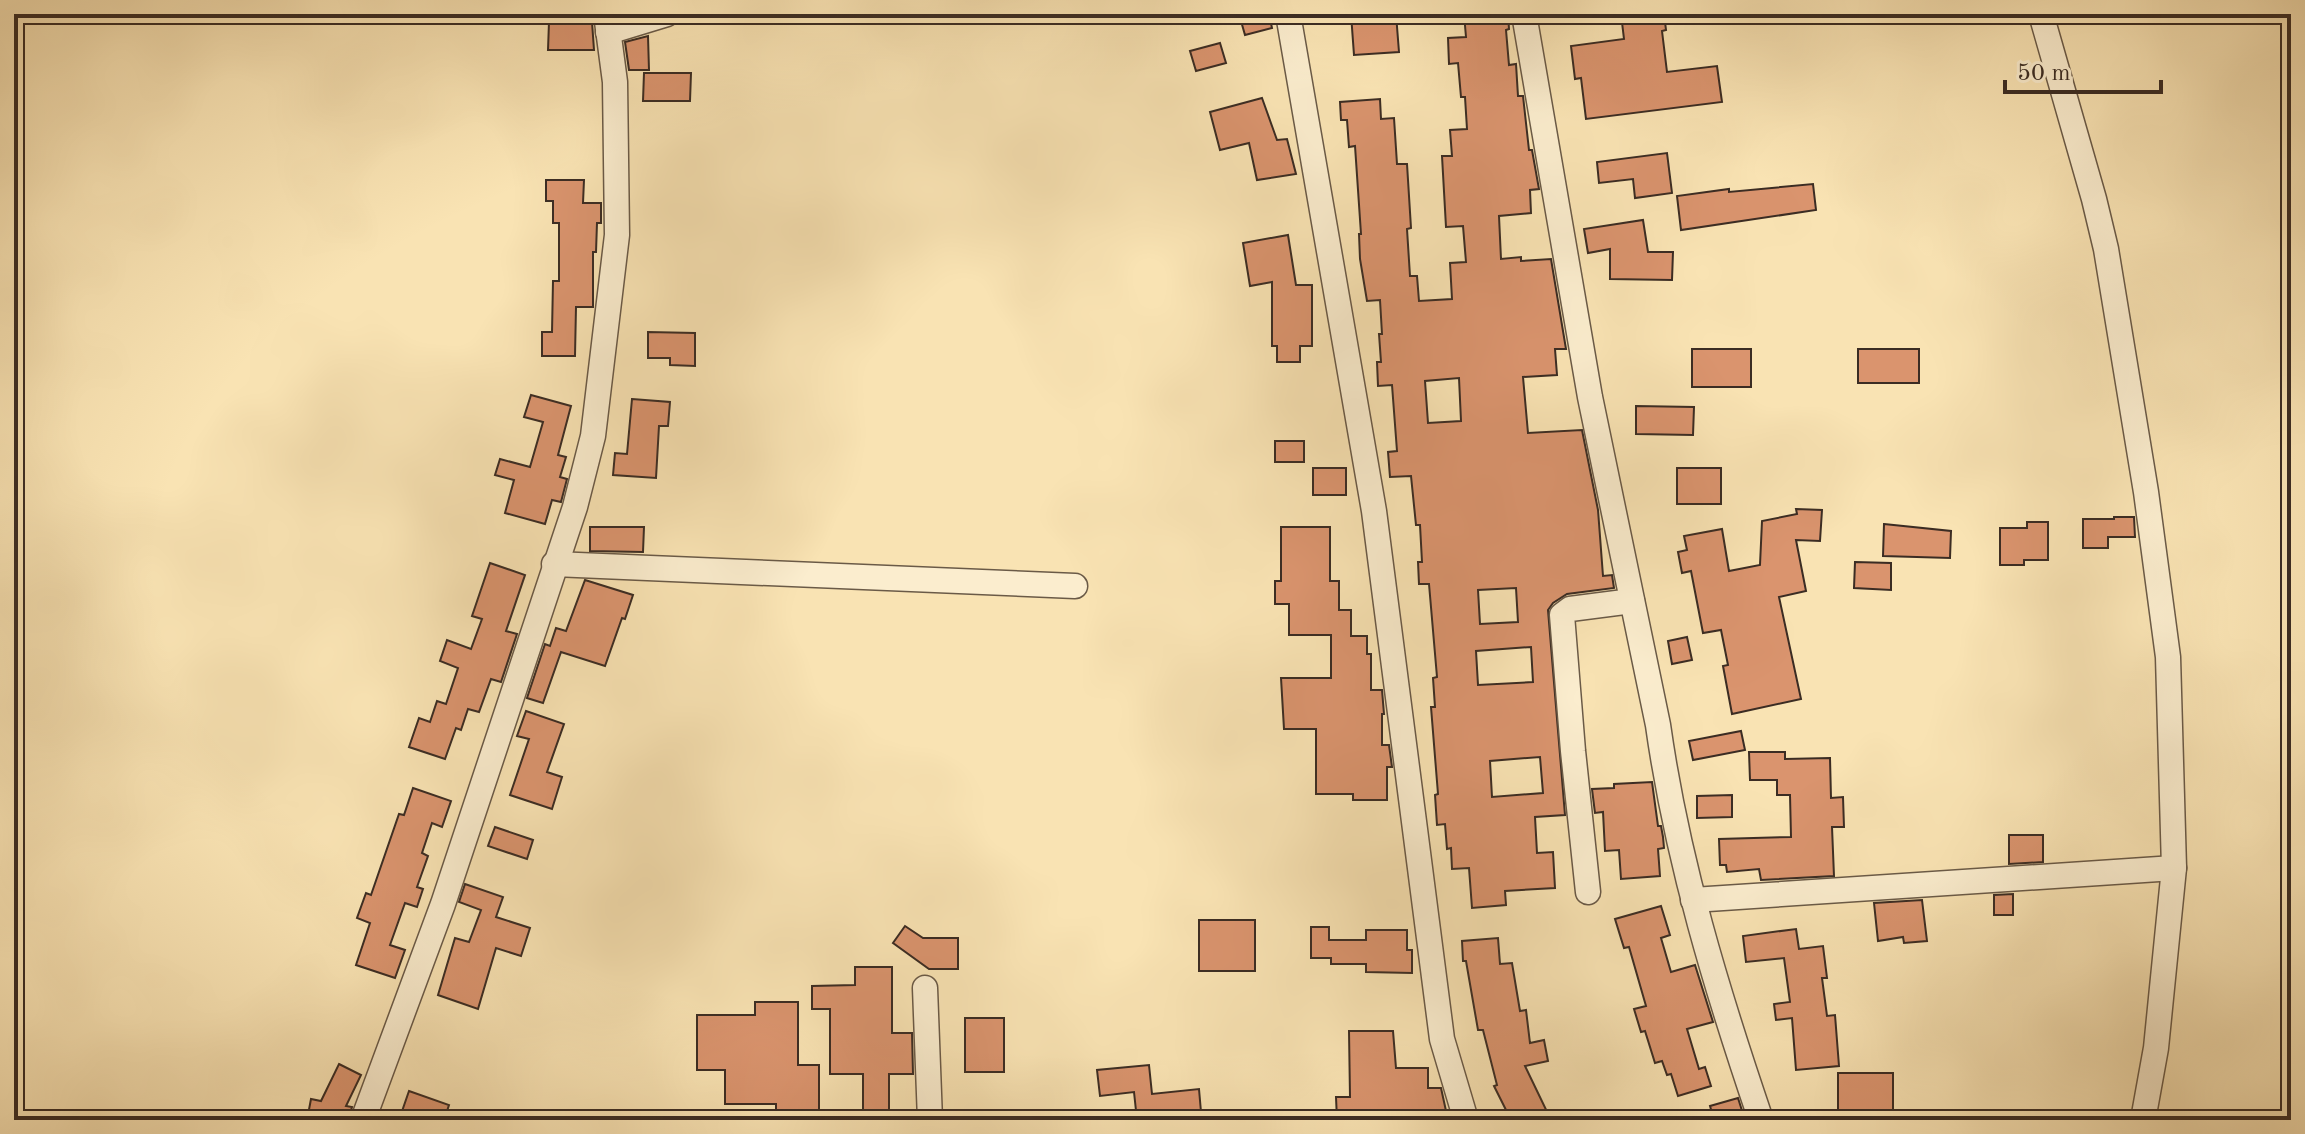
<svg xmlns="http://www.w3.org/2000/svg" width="2305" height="1134" font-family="'Old Standard TT',serif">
	<rect width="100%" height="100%" fill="#f9e3b3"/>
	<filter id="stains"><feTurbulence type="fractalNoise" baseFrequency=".0025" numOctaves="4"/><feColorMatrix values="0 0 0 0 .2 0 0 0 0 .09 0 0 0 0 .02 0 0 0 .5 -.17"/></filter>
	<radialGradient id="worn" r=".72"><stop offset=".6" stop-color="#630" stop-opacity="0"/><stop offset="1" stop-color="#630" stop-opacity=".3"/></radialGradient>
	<g fill="#da946e" stroke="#3b2c23" stroke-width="2" fill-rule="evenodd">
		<polygon points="1239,14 1269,14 1272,28 1245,35"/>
		<polygon points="1351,14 1396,14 1399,52 1354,55"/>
		<path d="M1464,14h44l1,15 -3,1 3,35 7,-1 2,32h5l6,54h3l7,39 -9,1 1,23 -32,3 2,43 20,-2v4l30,-2 15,90h-11l2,26 -34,2 5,56 54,-3 16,80 5,66 9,-1 2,13 -47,6 -14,9 -5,7 17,205 -30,2 2,36 16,-1 2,36 -50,3 1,14 -34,3 -3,-40 -17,1 -1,-21 -4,1 -2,-25 -8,1 -2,-30 3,-1 -7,-87h4l-2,-29 4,-1 -8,-93h-10l-1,-22h4l-2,-37h-4l-5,-49 -21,1 -2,-25 9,-1 -5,-66 -14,1 -1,-24h4l-2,-28h3l-2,-34 -13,1 -7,-42 -1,-25h2l-6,-88 -6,1 -2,-27h-6l-1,-18 40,-3 1,20 13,-1 3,46h10l4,64 -4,1 3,47h7l2,25 33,-2 -2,-36 16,-1 -3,-36 -17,1 -4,-71h10l-2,-26 17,-1 -2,-32h-4l-3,-34 -9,1 -1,-26 18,-1zM1459,378l2,43 -33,2 -3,-42zM1516,588l2,34 -38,2 -2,-34zM1531,647l2,35 -55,3 -2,-34zM1540,757l3,36 -51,4 -2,-36z"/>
		<polygon points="1621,14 1664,14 1666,30 1662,31 1667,72 1717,66 1722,102 1586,119 1581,78 1575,79 1571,46 1624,39"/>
		<polygon points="549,22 592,22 594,50 548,50"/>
		<polygon points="648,36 649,70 629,70 625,42"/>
		<polygon points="1220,43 1226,63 1196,71 1190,51"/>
		<polygon points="644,73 691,73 690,101 643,101"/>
		<polygon points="1262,98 1277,140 1287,139 1296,174 1257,180 1249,143 1220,150 1210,112"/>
		<polygon points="1667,153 1672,193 1635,198 1633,179 1599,183 1597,162"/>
		<polygon points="546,180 584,180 583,203 601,203 601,223 597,223 596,252 593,252 593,307 576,307 575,356 542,356 542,332 552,332 553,281 559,281 559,223 553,223 553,201 546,201"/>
		<polygon points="1813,184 1816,210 1681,230 1677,196 1729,189 1729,192"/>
		<polygon points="1643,220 1648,252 1673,252 1672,280 1610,279 1610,249 1588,253 1584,229"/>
		<polygon points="1288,235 1296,285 1312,285 1312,346 1300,346 1300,362 1277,362 1277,346 1272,346 1272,282 1250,286 1243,243"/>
		<polygon points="648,332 695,333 695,366 670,365 670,358 648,358"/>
		<rect x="1692" y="349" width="59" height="38"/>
		<rect x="1858" y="349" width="61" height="34"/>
		<polygon points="531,395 571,406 558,455 566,457 560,477 567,479 561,502 552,500 545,524 505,513 514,480 495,475 500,459 530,467 543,422 524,417"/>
		<polygon points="632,399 670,402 668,426 659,426 656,478 613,475 615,453 627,454"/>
		<polygon points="1636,406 1694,407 1693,435 1636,434"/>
		<rect x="1275" y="441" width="29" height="21"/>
		<rect x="1313" y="468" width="33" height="27"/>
		<rect x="1677" y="468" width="44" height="36"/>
		<polygon points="1796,509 1822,510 1820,541 1796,540 1806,591 1779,597 1801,699 1732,714 1723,666 1728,665 1721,630 1703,633 1691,571 1682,573 1678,552 1687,550 1684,536 1722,529 1729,571 1760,565 1762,521 1797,514"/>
		<polygon points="2114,517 2134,517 2135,537 2108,537 2108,548 2083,548 2083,519 2114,519"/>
		<polygon points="2027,522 2048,522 2048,560 2024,560 2024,565 2000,565 2000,528 2027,528"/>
		<polygon points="1884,524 1951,531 1950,558 1883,556"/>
		<polygon points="590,527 644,527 643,552 590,551"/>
		<polygon points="1281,527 1330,527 1330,581 1339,581 1339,610 1351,610 1351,636 1367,636 1367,654 1371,654 1371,690 1382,690 1384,714 1382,714 1382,745 1389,745 1392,767 1387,767 1387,800 1353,800 1353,794 1316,794 1316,729 1284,729 1281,678 1331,678 1331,635 1289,635 1289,604 1275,604 1275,581 1281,581"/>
		<polygon points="1855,562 1891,563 1891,590 1854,588"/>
		<polygon points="490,563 525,575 506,631 517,634 501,682 491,679 479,712 468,709 461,730 456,728 445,759 409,747 419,718 430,722 437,701 446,704 458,668 440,661 447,640 471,649 482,619 472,616"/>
		<polygon points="585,580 633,595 625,619 622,618 605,666 561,652 543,703 527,698 545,644 550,646 556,628 566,631"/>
		<polygon points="1687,637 1692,660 1672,664 1668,641"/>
		<polygon points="526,711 564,724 547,772 562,777 552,809 510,795 529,739 517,736"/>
		<polygon points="1741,731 1745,750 1693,760 1689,741"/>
		<polygon points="1749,752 1785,752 1785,759 1830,758 1831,798 1843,797 1844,827 1832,827 1834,876 1761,880 1759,869 1727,872 1726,865 1720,865 1719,839 1791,837 1790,795 1777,795 1777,780 1750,780"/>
		<polygon points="1652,782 1658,826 1661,826 1663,837 1664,848 1658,849 1660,876 1621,879 1619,850 1605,851 1603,812 1595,813 1592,789 1614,788 1614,784"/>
		<polygon points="413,788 451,801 442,827 432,823 422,853 428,856 417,887 423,889 417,907 405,903 390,945 405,950 395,978 356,965 370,923 357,918 366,893 371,895 399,814 404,815"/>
		<polygon points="1732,795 1732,817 1697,818 1697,796"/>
		<polygon points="495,827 533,840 527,859 488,846"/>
		<polygon points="2009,835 2043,835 2043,862 2009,864"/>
		<polygon points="465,884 503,897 496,917 530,928 521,956 496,948 478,1009 438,995 455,938 469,942 481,910 459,902"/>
		<polygon points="2013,894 2013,915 1994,915 1994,895"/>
		<polygon points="1922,900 1927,941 1904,943 1903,937 1878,941 1874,903"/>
		<polygon points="1661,906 1670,935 1661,938 1671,972 1695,965 1713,1022 1687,1029 1699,1069 1705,1067 1711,1086 1678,1096 1671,1074 1667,1075 1662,1061 1655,1063 1645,1031 1641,1032 1634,1009 1646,1006 1629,947 1624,948 1615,919"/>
		<rect x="1199" y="920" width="56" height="51"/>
		<polygon points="905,926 923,938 958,938 958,969 929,969 893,943"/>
		<polygon points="1311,927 1329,927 1329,940 1366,940 1366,930 1407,930 1407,950 1412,950 1412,973 1366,972 1366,964 1331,964 1331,958 1311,958"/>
		<polygon points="1796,929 1799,949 1823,946 1827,978 1822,978 1827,1016 1835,1015 1839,1066 1796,1070 1792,1018 1776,1020 1774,1004 1790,1002 1784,958 1746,962 1743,936"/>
		<polygon points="1498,938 1500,964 1512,963 1520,1011 1526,1010 1530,1043 1544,1040 1548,1061 1525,1066 1551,1120 1511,1120 1494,1086 1497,1085 1483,1030 1478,1030 1466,961 1463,961 1462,941"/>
		<polygon points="855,967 892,967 892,1033 912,1033 913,1074 889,1074 889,1111 863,1111 863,1074 830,1074 830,1009 812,1009 812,986 855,985"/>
		<polygon points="755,1002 798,1002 798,1065 819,1065 819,1120 776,1120 776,1104 725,1104 725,1070 697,1070 697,1015 755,1015"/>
		<rect x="965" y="1018" width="39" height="54"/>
		<polygon points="1349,1031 1393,1031 1396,1068 1428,1068 1428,1088 1441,1088 1448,1120 1413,1120 1413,1116 1356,1116 1356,1120 1337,1120 1336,1097 1350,1097"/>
		<polygon points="339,1064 361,1075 346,1106 352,1107 348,1120 307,1120 311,1099 321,1101"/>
		<polygon points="1149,1065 1152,1094 1199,1089 1201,1112 1178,1114 1179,1120 1137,1120 1134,1092 1100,1096 1097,1070"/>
		<rect x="1838" y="1073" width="55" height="47"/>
		<polygon points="409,1091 449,1105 444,1120 399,1120"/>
		<polygon points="1738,1098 1744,1117 1733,1120 1714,1120 1710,1106"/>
	</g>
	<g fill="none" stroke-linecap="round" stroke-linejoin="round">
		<g stroke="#6a5a47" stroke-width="27">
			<g id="minor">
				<polyline points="1288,14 1374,511 1442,1039 1466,1120"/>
				<path d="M1524,14l66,383 68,328c19,135 59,266 103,395"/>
				<polyline points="2041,14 2094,199 2106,249 2146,492 2168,657 2174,868 2156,1048 2143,1120"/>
				<polyline points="608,32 667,14"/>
				<polyline points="554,564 1075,586"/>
				<polyline points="1588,892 1573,751 1562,615 1570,609 1632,601"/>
				<polyline points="1693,900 2174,868"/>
				<polyline points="925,988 930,1120"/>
				<polyline points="363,1120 443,904 575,507 593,436 617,235 615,82 606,14"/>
			</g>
		</g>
		<use href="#minor" stroke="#fbedce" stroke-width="24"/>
	</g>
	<rect width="2305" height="1134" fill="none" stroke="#f9e3b3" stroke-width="48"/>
	<rect x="16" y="16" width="2273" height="1102" fill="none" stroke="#3b2c23" stroke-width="4"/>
	<rect x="24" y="24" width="2257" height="1086" fill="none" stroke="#3b2c23" stroke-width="2"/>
	<path d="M2005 80v12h156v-12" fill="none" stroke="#3b2c23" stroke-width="4"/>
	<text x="2017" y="80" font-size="24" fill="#3b2c23" stroke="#fbedce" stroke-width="6" paint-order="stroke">50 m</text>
	<rect width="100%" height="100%" filter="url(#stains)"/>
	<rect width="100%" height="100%" fill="url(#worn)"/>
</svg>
